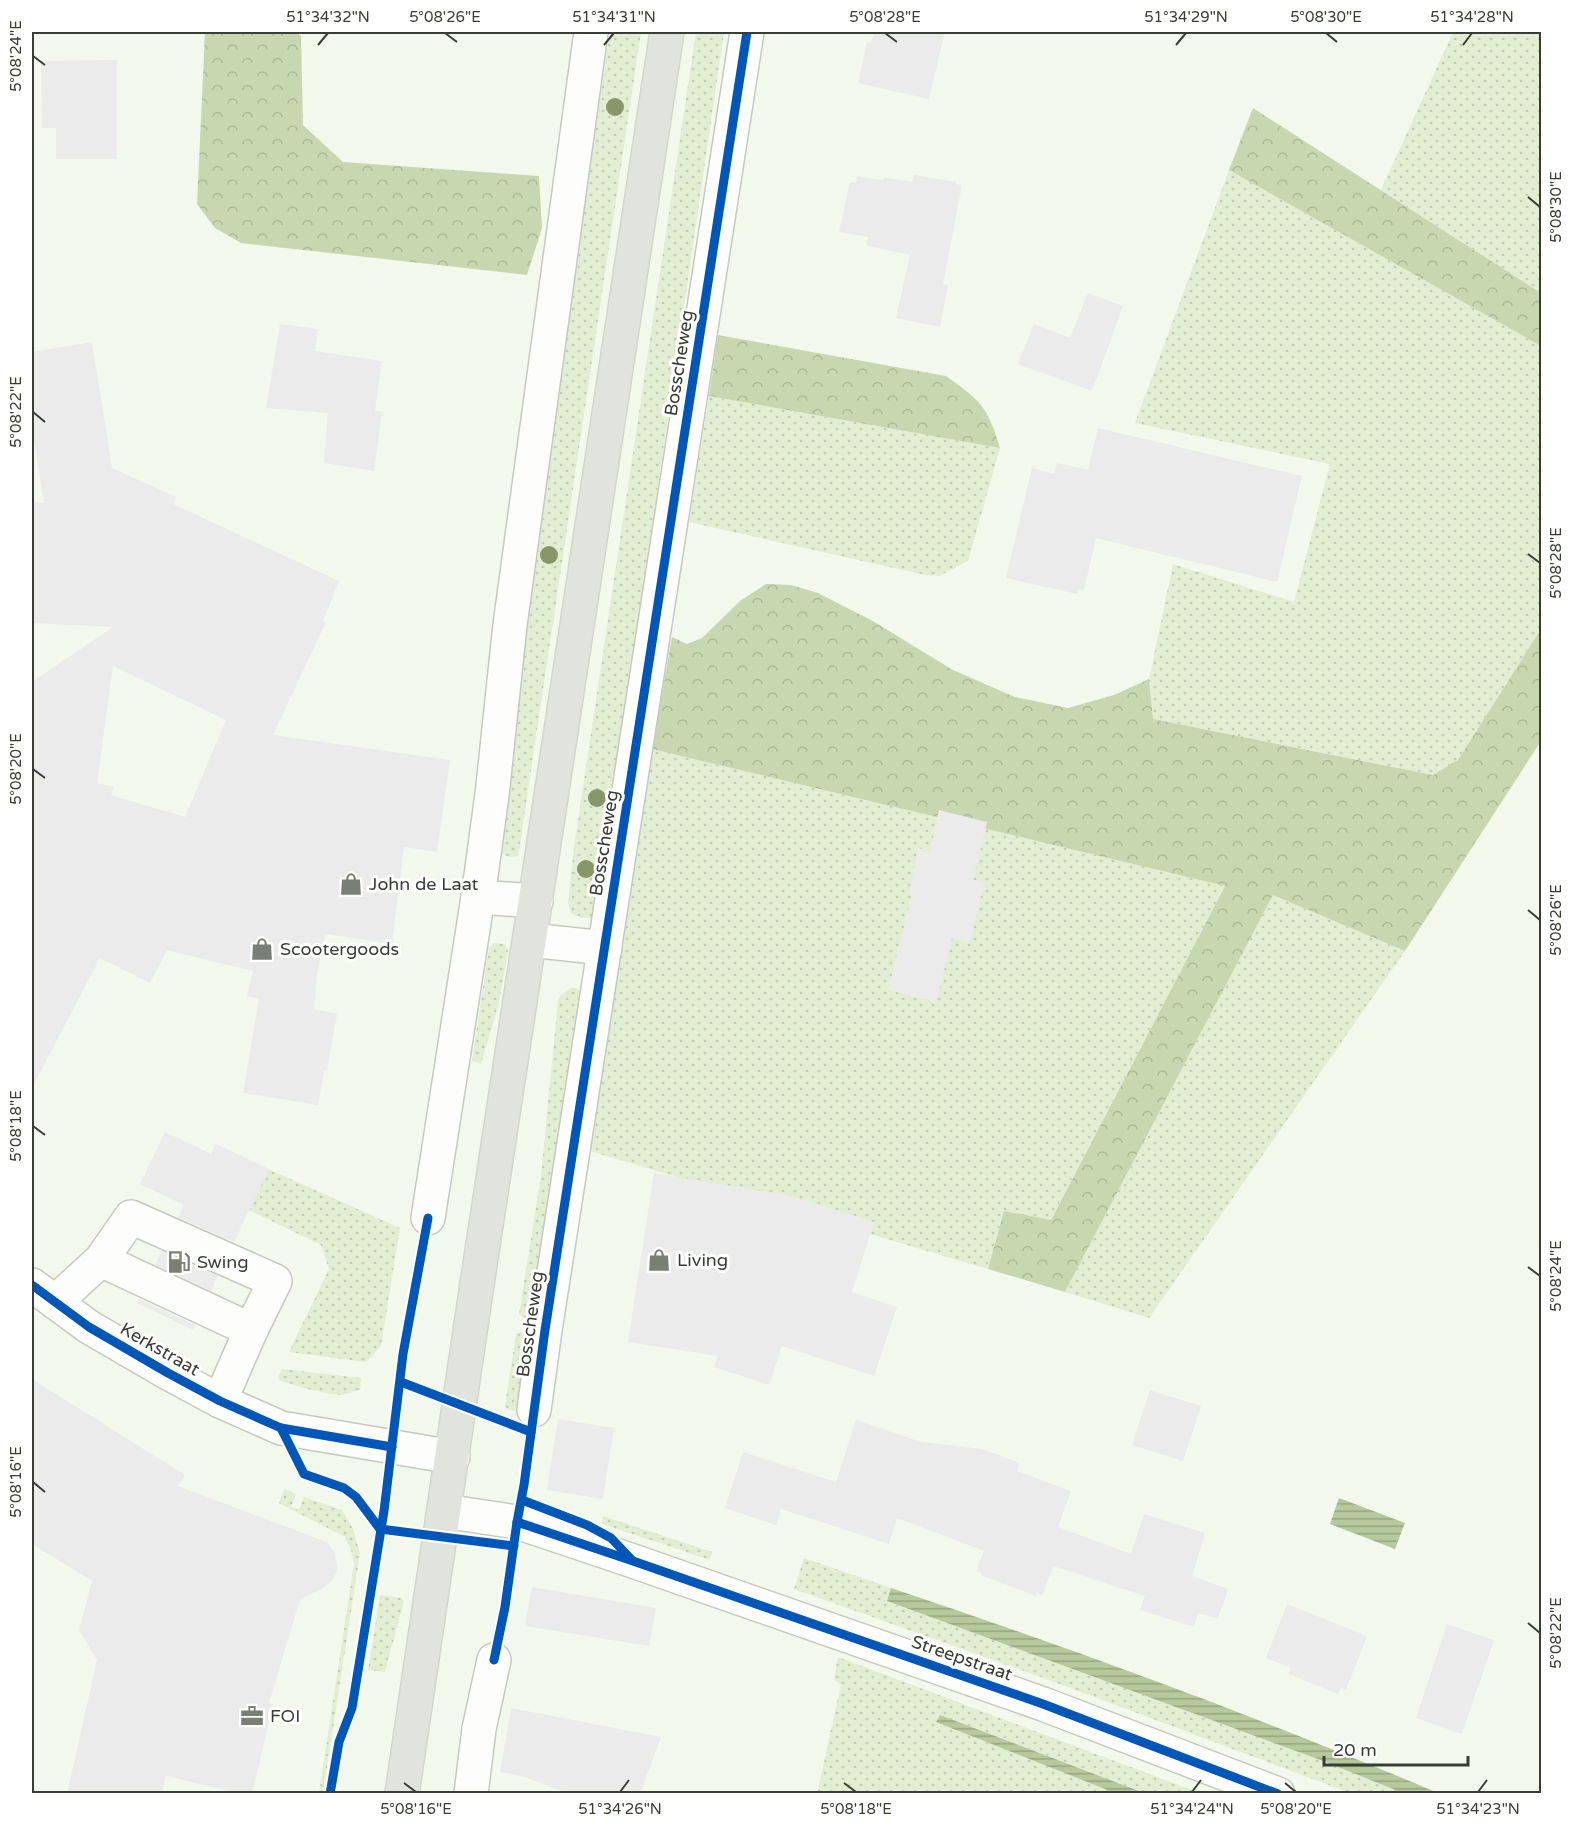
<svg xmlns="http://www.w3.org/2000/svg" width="1573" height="1825" font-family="'Varela Round',sans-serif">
	<defs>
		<pattern id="grass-dots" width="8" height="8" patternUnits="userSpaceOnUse" patternTransform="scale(1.5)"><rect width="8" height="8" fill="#e2eed2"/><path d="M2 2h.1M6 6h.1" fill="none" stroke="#c3cdb5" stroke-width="1.8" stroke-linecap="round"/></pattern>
		<pattern id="forest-crowns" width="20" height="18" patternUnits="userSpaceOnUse" patternTransform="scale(1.5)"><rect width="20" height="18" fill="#c7d8b1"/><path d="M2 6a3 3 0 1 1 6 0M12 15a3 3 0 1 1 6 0" fill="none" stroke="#acba99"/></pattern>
		<pattern id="water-rules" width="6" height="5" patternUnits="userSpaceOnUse" patternTransform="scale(1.5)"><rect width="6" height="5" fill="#b6c99c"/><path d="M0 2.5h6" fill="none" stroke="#95a580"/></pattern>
	</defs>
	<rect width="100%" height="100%" fill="#f2f8eb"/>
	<g fill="url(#grass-dots)">
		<path d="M610,32h31l-122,819 -1,5 -7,1 -8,-2 -3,-6c32,-273 69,-546 110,-817z"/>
		<polygon points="696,32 724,32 596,912 592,918 582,918 571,913 568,902 574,847"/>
		<polygon points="1453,32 1541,32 1541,293 1381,190"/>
		<polygon points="1229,170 1541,346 1541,629 1458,760 1434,775 1153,719 1149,679 1173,564 1294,602 1330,464 1135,423"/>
		<polygon points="709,396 1000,448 968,561 939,576 925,575 689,522"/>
		<polygon points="652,749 1225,886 1050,1221 1004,1211 988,1269 583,1149"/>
		<polygon points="1273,895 1405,951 1149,1318 1065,1292"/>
		<polygon points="493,943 505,944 508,951 499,1003 481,1064 472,1061 489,948"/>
		<polygon points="571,988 576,988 582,992 531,1315 530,1318 522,1317 519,1314 541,1176 558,1001 560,996"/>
		<polygon points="268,1169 400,1228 381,1346 366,1362 289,1352 329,1269 321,1245 249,1210"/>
		<polygon points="520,1332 528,1334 523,1412 508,1410 505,1406 516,1334"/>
		<polygon points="282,1369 361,1378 360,1390 342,1395 331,1394 303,1388 279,1380 278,1377"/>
		<polygon points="284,1489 296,1494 291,1507 299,1510 304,1497 342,1510 353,1529 360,1553 323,1793 319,1793 354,1564 351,1550 345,1537 279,1503"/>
		<polygon points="603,1516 712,1552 710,1560 602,1524"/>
		<polygon points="804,1558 891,1588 887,1601 1323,1761 1403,1793 1350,1793 1049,1680 794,1589"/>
		<polygon points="380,1595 402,1598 404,1601 385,1672 368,1670"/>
		<polygon points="838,1657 1192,1790 1193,1793 1144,1793 940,1715 936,1722 1115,1793 817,1794 841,1684 834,1680"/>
	</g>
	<g fill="url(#forest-crowns)">
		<polygon points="205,32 296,32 301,36 303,125 343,162 539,176 542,228 527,275 241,243 215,228 197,204"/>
		<polygon points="1253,108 1541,293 1541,346 1229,170"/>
		<path d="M718,335l228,41c36,26 41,30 54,72l-291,-52z"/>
		<polygon points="766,584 791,585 818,593 871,620 953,670 1015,697 1068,708 1114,695 1149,679 1153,719 1433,775 1458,760 1541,629 1541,741 1405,951 1273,895 1065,1292 988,1269 1004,1211 1051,1220 1225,886 652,749 672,637 687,644 702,638 740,601"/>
	</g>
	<g fill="url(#water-rules)">
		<polygon points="1339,1498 1405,1523 1395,1549 1330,1524"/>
		<path d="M891,1588c185,62 368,129 547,205h-35l-80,-32 -436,-160z"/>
		<polygon points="940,1715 1144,1793 1115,1793 936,1722"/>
	</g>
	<g fill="#ecebec" fill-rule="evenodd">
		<polygon points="874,32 945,32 929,99 858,83 867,42 871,43"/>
		<polygon points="117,60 117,159 56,159 56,128 42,128 41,61"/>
		<polygon points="914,175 956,182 956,184 962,185 943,284 948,285 940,327 896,318 910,255 866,245 868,237 839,232 850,182 856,183 857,176 883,180 884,177 912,182"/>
		<polygon points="1088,293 1123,306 1092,391 1018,364 1034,324 1070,338"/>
		<polygon points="280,324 318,329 315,351 382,361 375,411 382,412 374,471 324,463 328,413 266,408"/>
		<path d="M92,342l20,126 64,29 -3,7 166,77 -16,40 3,1 -53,113 177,25 -13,92 -33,-5 -12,97 -67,-10 -8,40 -3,35 23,5 -10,57 -3,-1 -6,35 -75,-12 16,-94 -12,-3 6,-25 -86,-21 -17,33 -50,-25 -68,130v-406l81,-55 -81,-4v-121l12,1 -12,-75v-76zM113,666l113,54 -41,97 -74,-22 3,-8 -17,-4z"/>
		<polygon points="1098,428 1302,476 1277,582 1096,538 1084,590 1078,589 1077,594 1006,578 1032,468 1054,474 1057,463 1088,470"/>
		<polygon points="939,810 987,822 973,880 984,883 970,943 952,938 936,1002 888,990 912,895 909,894 918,848 930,851"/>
		<polygon points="165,1132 211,1154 216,1144 269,1169 234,1242 178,1217 184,1205 140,1184"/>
		<polygon points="654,1173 791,1196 874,1222 852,1292 897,1307 874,1376 782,1346 769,1385 714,1367 718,1356 628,1342"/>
		<polygon points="162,1251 218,1276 211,1291 155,1265"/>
		<polygon points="139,1299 195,1325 193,1330 137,1303"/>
		<polygon points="32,1379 185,1475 178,1486 319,1539 328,1543 334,1552 338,1568 333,1580 322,1589 300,1599 269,1703 273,1704 252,1794 241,1794 166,1776 162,1794 67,1794 97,1660 79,1630 92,1581 32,1544"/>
		<polygon points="1150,1390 1201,1406 1183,1461 1132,1445"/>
		<polygon points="558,1419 614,1428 603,1499 547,1490"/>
		<polygon points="856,1420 921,1442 982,1449 1020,1463 1017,1471 1071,1491 1058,1527 1131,1554 1144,1514 1205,1533 1192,1576 1228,1589 1218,1619 1198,1613 1194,1627 1140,1610 1145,1596 1053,1566 1042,1596 1037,1593 1036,1596 981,1575 981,1573 976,1571 984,1551 897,1518 889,1544 781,1509 776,1525 725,1508 743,1452 836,1482"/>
		<polygon points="532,1587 656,1608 649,1646 525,1626"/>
		<polygon points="1287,1604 1367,1636 1346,1690 1341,1687 1338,1694 1289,1674 1291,1668 1266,1658"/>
		<polygon points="1447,1624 1494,1640 1462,1734 1416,1718"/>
		<polygon points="511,1708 661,1737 640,1794 570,1794 525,1777 500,1772"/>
	</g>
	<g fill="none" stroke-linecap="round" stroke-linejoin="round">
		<g stroke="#c5cac0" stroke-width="36">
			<g id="minor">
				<polyline points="478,897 536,901"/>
				<polyline points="530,940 605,948"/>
				<polyline points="428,1218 478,897 492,795 510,625 591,32"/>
				<polyline points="101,1260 131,1217 275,1281 251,1330"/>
				<polyline points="32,1285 89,1327 168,1373 220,1401 281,1428 453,1457"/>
				<polyline points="55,1302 101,1260 251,1330 220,1401"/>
				<polyline points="534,1410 545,1330 747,32"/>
				<polyline points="444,1511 517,1522 633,1561 1043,1704 1278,1794"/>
				<polyline points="471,1794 479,1729 494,1660"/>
			</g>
		</g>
		<g stroke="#d3d6cf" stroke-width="36">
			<polyline id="major" points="402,1794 476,1291 667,32"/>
		</g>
		<use href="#minor" stroke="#fdfefc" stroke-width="33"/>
		<use href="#major" stroke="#e1e4dd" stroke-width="33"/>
		<g stroke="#fff" stroke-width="13">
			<g id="cycleway">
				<polyline points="32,1285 89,1327 168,1373 220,1401 281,1428 392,1447"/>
				<polyline points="401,1382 531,1432"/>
				<polyline points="281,1428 304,1474 344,1488 356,1497 380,1529 514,1546"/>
				<polyline points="522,1500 587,1525 611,1538 631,1559"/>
				<polyline points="517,1522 633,1561 1043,1704 1278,1794"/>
				<polyline points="494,1660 505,1607 517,1522 524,1485 545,1330 747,32"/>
				<polyline points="330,1794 339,1742 352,1708 384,1511 403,1354 428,1218"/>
			</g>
		</g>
		<use href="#cycleway" stroke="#0057b8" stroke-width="9"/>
	</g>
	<g fill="#88976b">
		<circle cx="615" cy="107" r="9"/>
		<circle cx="549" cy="555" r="9"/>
		<circle cx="597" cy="798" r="9"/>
		<circle cx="586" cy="869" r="9"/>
	</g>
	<path fill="none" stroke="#393e34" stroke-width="2" d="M445,33l12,9M885,33l12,9M1326,33l11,9M318,45l10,-12M604,45l10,-12M1176,45l10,-12M1463,45l9,-12M33,56l12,9M1528,197l12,10M33,412l12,10M1528,554l12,9M33,769l12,9M1528,910l12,10M33,1126l12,9M1528,1267l12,9M33,1482l12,10M1528,1623l12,10M404,1783l12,9M844,1783l12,9M1285,1783l11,9M620,1792l9,-12M1192,1792l9,-12M1478,1792l9,-12"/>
	<defs>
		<g id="shop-bare" transform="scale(1.8)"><path d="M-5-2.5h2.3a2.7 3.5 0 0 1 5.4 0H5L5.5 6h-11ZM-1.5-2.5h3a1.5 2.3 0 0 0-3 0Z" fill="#7a7f74" stroke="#fff" stroke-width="2.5" paint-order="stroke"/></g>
		<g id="fuel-bare" transform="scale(1.8)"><path d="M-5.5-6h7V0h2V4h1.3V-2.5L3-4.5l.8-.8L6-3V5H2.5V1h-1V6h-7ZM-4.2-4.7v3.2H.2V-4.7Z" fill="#7a7f74" stroke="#fff" stroke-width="2.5" paint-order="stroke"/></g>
		<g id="office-bare" transform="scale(1.8)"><path d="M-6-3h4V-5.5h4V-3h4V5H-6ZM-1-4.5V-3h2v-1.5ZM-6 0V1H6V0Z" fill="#7a7f74" stroke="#fff" stroke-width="2.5" paint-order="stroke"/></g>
	</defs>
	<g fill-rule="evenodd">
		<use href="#shop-bare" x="351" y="884"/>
		<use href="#shop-bare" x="262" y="949"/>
		<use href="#shop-bare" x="659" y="1260"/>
		<use href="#fuel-bare" x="179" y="1262"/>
		<use href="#office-bare" x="252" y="1716"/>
	</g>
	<g text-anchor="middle" stroke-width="6" stroke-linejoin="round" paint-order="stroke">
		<g font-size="18" fill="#393e34" stroke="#fff">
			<text transform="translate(679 363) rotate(-81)" y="6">Bosscheweg</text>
			<text transform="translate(604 843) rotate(-81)" y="6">Bosscheweg</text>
			<text transform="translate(530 1324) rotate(-82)" y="6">Bosscheweg</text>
			<text transform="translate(160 1349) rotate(30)" y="6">Kerkstraat</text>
			<text transform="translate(962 1658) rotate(19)" y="6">Streepstraat</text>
		</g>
		<g font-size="18" fill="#393e34" stroke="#fff" text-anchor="start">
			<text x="369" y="890">John de Laat</text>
			<text x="280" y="955">Scootergoods</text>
			<text x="677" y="1266">Living</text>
			<text x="197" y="1268">Swing</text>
			<text x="270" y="1722">FOI</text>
		</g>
	</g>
	<rect width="1573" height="1825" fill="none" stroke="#ffffff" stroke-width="66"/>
	<path d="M1324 1756v9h144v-9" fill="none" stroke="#393e34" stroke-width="3"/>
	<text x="1333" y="1756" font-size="18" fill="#393e34" stroke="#ffffff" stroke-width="4.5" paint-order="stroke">20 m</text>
	<rect x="33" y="33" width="1507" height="1759" fill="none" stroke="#393e34" stroke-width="2"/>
	<g font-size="15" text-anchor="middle" fill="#393e34">
		<text x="328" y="22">51°34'32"N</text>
		<text x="445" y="22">5°08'26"E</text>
		<text x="614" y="22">51°34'31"N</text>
		<text x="885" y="22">5°08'28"E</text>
		<text x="1186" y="22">51°34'29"N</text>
		<text x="1326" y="22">5°08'30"E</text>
		<text x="1472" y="22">51°34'28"N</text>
		<text transform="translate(16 56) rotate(-90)" y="5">5°08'24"E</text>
		<text transform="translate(1556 207) rotate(-90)" y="5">5°08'30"E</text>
		<text transform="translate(16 412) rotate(-90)" y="5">5°08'22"E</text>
		<text transform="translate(1556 563) rotate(-90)" y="5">5°08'28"E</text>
		<text transform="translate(16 769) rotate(-90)" y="5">5°08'20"E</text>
		<text transform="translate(1556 920) rotate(-90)" y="5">5°08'26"E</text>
		<text transform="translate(16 1126) rotate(-90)" y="5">5°08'18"E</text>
		<text transform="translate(1556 1276) rotate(-90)" y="5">5°08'24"E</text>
		<text transform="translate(16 1482) rotate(-90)" y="5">5°08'16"E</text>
		<text transform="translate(1556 1633) rotate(-90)" y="5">5°08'22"E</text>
		<text x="416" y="1814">5°08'16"E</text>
		<text x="620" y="1814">51°34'26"N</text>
		<text x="856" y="1814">5°08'18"E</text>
		<text x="1192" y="1814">51°34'24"N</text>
		<text x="1296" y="1814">5°08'20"E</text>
		<text x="1478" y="1814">51°34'23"N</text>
	</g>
</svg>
